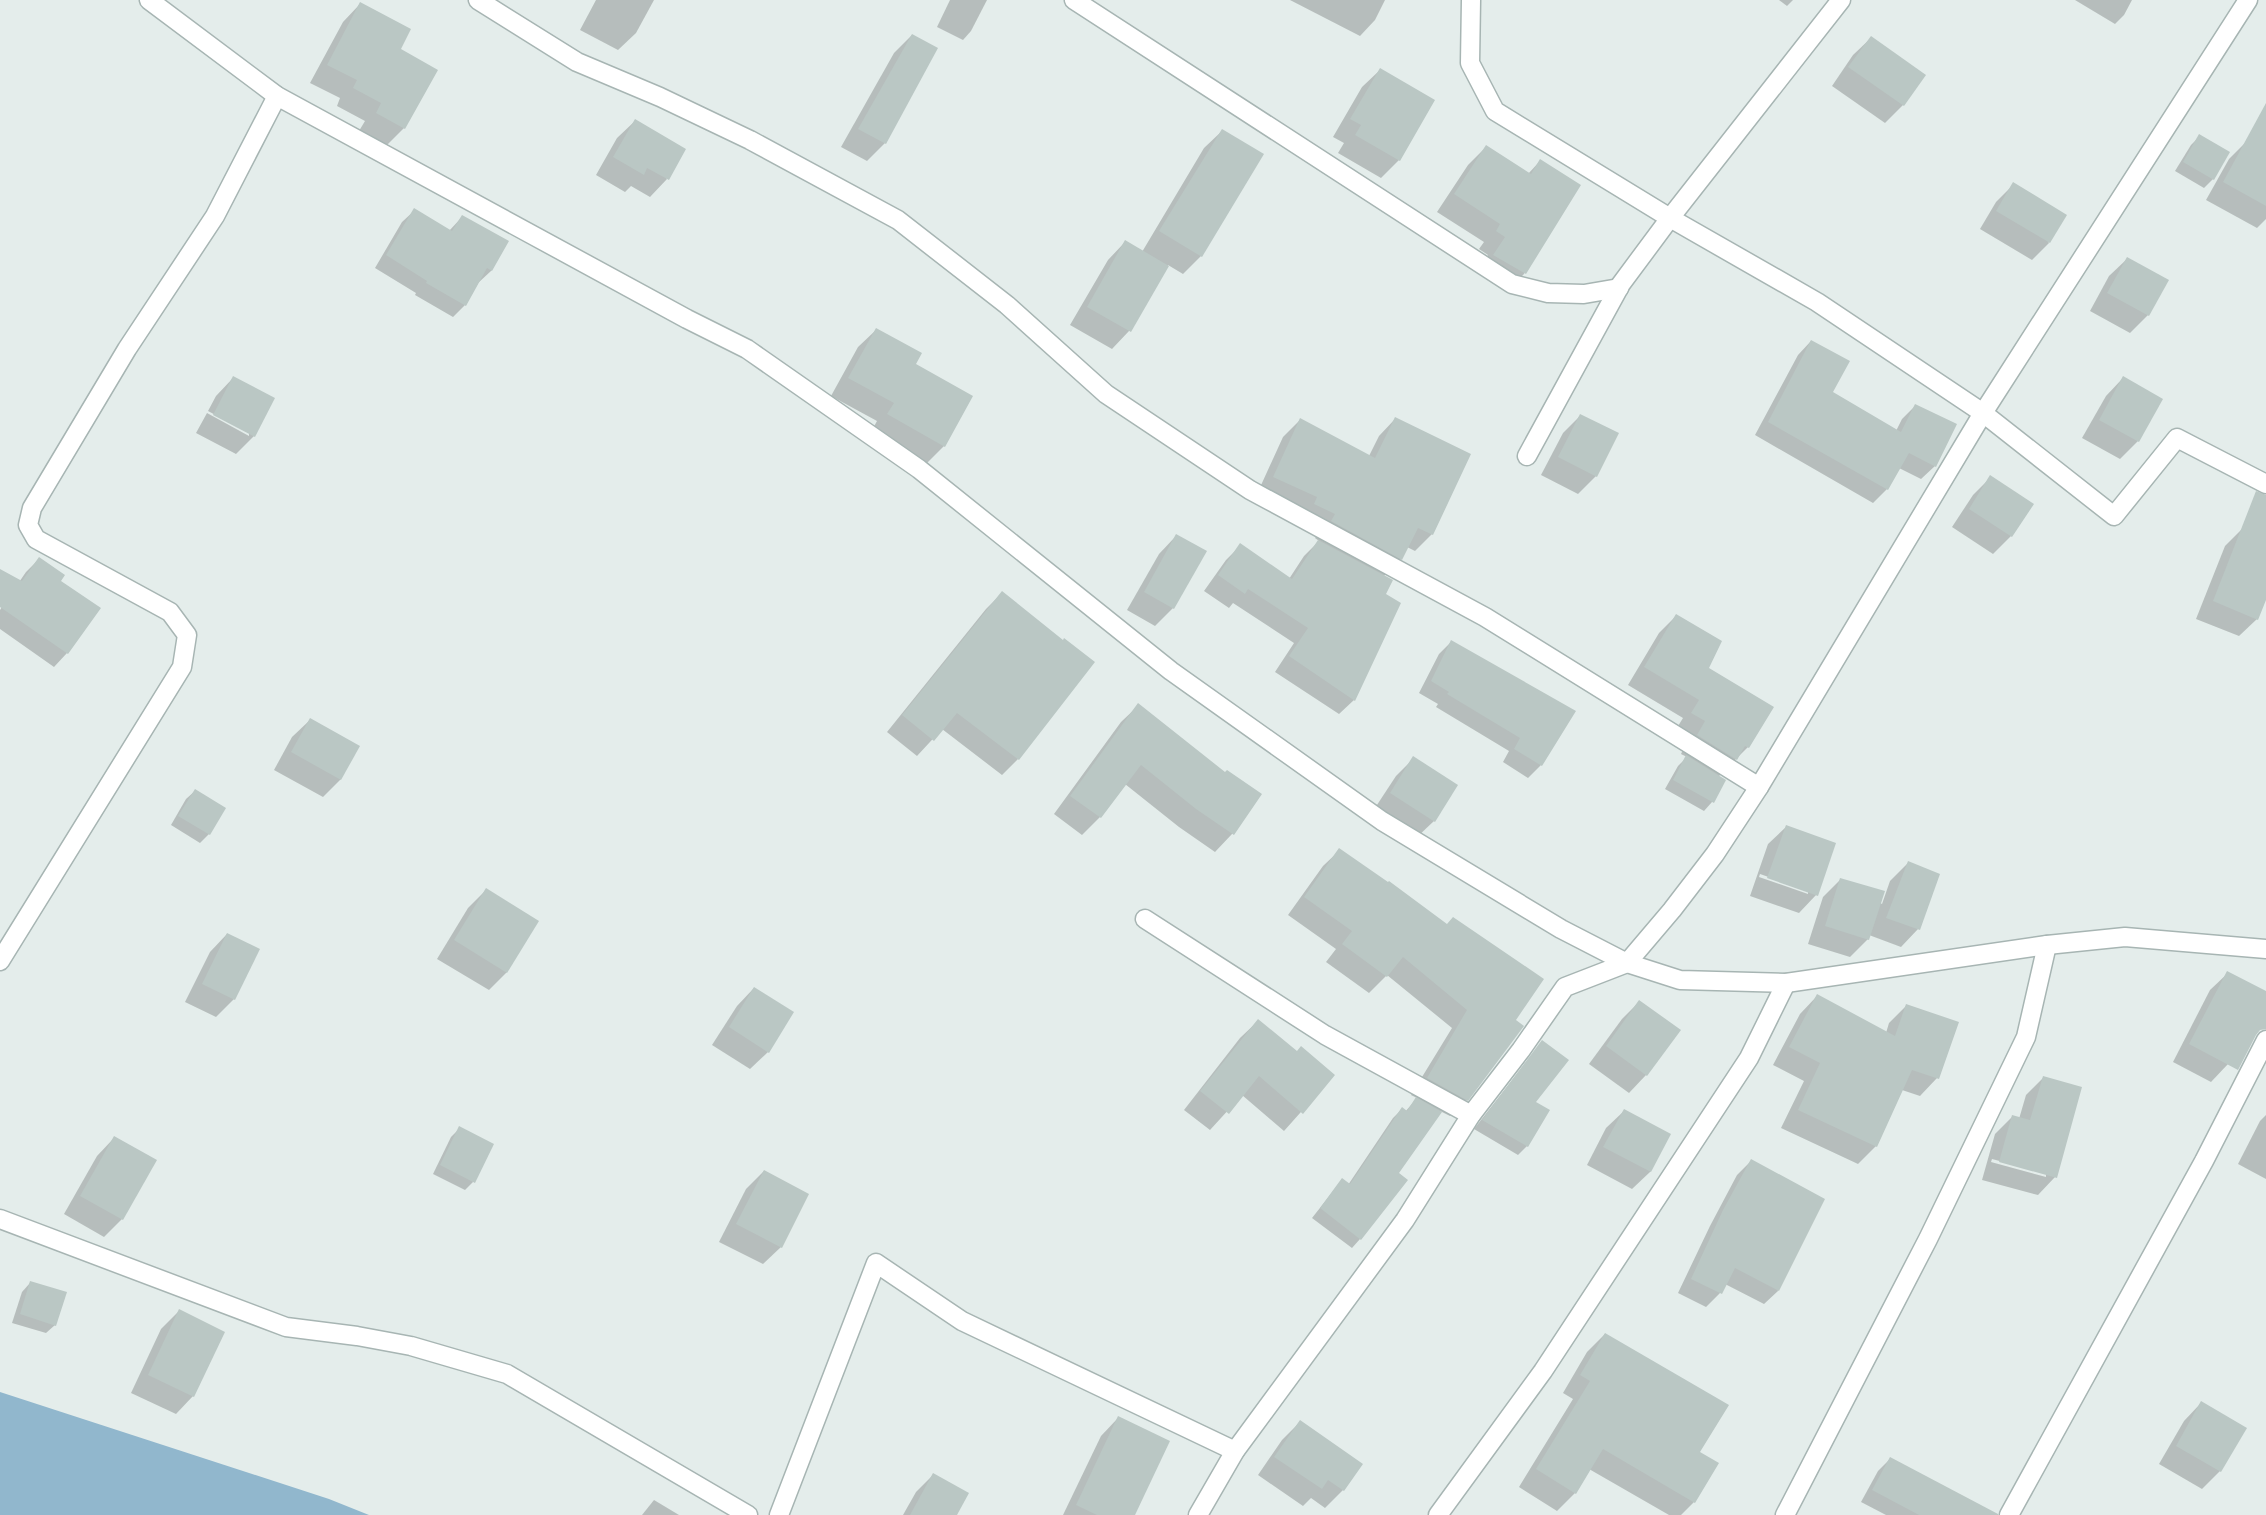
<svg xmlns="http://www.w3.org/2000/svg" width="2266" height="1515" font-family="'Space Grotesk',sans-serif">
	<rect width="100%" height="100%" fill="#e4edeb"/>
	<polygon fill="#91b7cd" points="0,1392 329,1499 369,1515 0,1515"/>
	<g fill="#0003" fill-rule="evenodd">
		<polygon points="596,0 654,0 636,33 618,50 580,30"/>
		<polygon points="950,0 987,0 971,31 963,40 937,27"/>
		<polygon points="1290,0 1385,0 1375,20 1360,36"/>
		<polygon points="1779,0 1793,0 1787,6"/>
		<polygon points="2075,0 2132,0 2124,15 2115,24"/>
		<polygon points="360,4 399,49 436,70 404,128 386,146 359,131 365,121 337,106 340,98 310,83 343,22"/>
		<polygon points="912,35 936,49 885,143 867,161 841,147 894,53"/>
		<polygon points="1871,38 1924,75 1903,105 1885,123 1832,86 1853,55"/>
		<polygon points="1380,70 1399,160 1381,178 1338,153 1344,143 1333,137 1362,87"/>
		<polygon points="635,121 667,179 650,197 631,186 625,192 596,175 617,138"/>
		<polygon points="1222,131 1262,155 1201,256 1183,274 1168,265 1129,331 1112,349 1070,325 1108,260 1125,242 1142,252 1204,148"/>
		<polygon points="2200,136 2228,153 2213,179 2204,188 2175,171 2191,145"/>
		<polygon points="2247,141 2266,152 2266,219 2257,228 2206,200 2229,159"/>
		<polygon points="1486,147 1528,174 1540,161 1579,186 1524,274 1507,291 1477,273 1488,255 1479,249 1484,242 1437,212 1468,165"/>
		<polygon points="2014,184 2049,243 2032,260 1980,229 1996,202"/>
		<polygon points="415,210 449,231 462,217 507,242 491,271 478,283 465,305 453,317 415,295 416,293 375,268 402,222"/>
		<polygon points="2127,259 2148,315 2130,333 2090,311 2109,276"/>
		<polygon points="876,330 914,365 944,446 926,464 871,432 877,421 831,396 858,347"/>
		<polygon points="1811,341 1831,393 1896,431 1902,419 1915,406 1935,466 1921,479 1899,468 1887,489 1873,503 1755,435 1798,355"/>
		<polygon points="233,378 273,399 254,436 236,454 196,433 207,413 249,436 249,433 208,411 216,396"/>
		<polygon points="2123,378 2138,441 2120,459 2082,438 2106,396"/>
		<polygon points="1581,415 1596,476 1578,494 1541,475 1563,433"/>
		<polygon points="1395,419 1432,534 1415,551 1407,547 1401,559 1383,577 1384,594 1354,700 1339,714 1275,672 1294,643 1233,603 1229,608 1204,591 1226,560 1241,545 1289,579 1304,556 1319,541 1315,538 1320,531 1257,494 1283,437 1300,420 1369,456 1379,436"/>
		<polygon points="1991,477 2011,536 1993,554 1952,527 1973,495"/>
		<polygon points="2242,529 2266,530 2266,596 2257,619 2239,636 2196,619 2225,546"/>
		<polygon points="1176,536 1173,608 1155,626 1127,610 1159,554"/>
		<polygon points="39,559 59,581 99,608 67,653 54,667 0,629 0,610 26,572"/>
		<polygon points="1002,593 1018,759 1002,775 942,729 917,756 887,732 986,609"/>
		<polygon points="1676,616 1707,668 1748,747 1718,777 1724,780 1712,802 1704,811 1665,789 1678,766 1687,757 1681,754 1688,739 1675,731 1683,718 1628,685 1659,633"/>
		<polygon points="1451,642 1574,711 1541,765 1528,778 1503,762 1509,751 1436,707 1438,704 1419,693 1439,654"/>
		<polygon points="1139,705 1225,774 1260,794 1232,834 1215,852 1179,827 1125,784 1100,817 1082,835 1054,814 1121,722"/>
		<polygon points="310,720 358,747 340,780 323,797 274,770 292,737"/>
		<polygon points="1414,758 1434,821 1416,838 1373,811 1396,776"/>
		<polygon points="195,791 224,808 209,834 200,843 171,825 186,799"/>
		<path d="M1786,827l30,68 -17,18 -49,-17 18,-52zM1760,874l48,17v3l-49,-17z"/>
		<polygon points="1340,850 1514,1020 1467,1100 1450,1116 1440,1111 1397,1173 1360,1239 1352,1248 1312,1218 1342,1180 1348,1185 1393,1118 1402,1109 1405,1112 1417,1098 1411,1095 1452,1028 1387,975 1369,993 1326,962 1336,949 1288,915 1323,866"/>
		<polygon points="1908,863 1918,929 1901,947 1869,935 1868,939 1850,957 1808,944 1823,897 1841,879 1882,904 1890,881"/>
		<polygon points="486,890 537,921 506,973 489,990 437,959 468,908"/>
		<polygon points="227,934 234,999 216,1017 185,1002 210,952"/>
		<polygon points="2228,973 2228,1064 2211,1082 2173,1062 2210,990"/>
		<polygon points="754,988 768,1052 750,1069 712,1045 737,1006"/>
		<polygon points="1817,996 1886,1033 1889,1023 1906,1006 1937,1078 1920,1096 1902,1090 1876,1146 1858,1164 1781,1128 1804,1081 1773,1065 1800,1014"/>
		<polygon points="1639,1002 1646,1075 1629,1093 1589,1064 1622,1019"/>
		<polygon points="1258,1021 1297,1052 1333,1076 1284,1131 1242,1095 1210,1130 1184,1110 1240,1038"/>
		<polygon points="1542,1042 1527,1146 1518,1155 1474,1129"/>
		<path d="M2043,1078l12,99 -17,18 -56,-15 13,-46 17,-17 7,2 7,-24zM1992,1159l54,14v4l-55,-15z"/>
		<polygon points="1624,1111 1669,1134 1650,1172 1632,1189 1587,1165 1606,1128"/>
		<polygon points="2266,1115 2266,1179 2238,1164 2260,1121"/>
		<polygon points="460,1128 473,1182 465,1190 433,1174 451,1137"/>
		<polygon points="114,1138 155,1161 122,1219 104,1237 64,1214 97,1156"/>
		<polygon points="1751,1161 1778,1291 1764,1304 1725,1284 1720,1293 1706,1307 1678,1293 1710,1226 1737,1175"/>
		<polygon points="764,1171 781,1247 763,1264 719,1242 746,1189"/>
		<polygon points="30,1283 55,1325 46,1333 12,1323 22,1292"/>
		<polygon points="179,1311 193,1396 176,1414 131,1393 161,1329"/>
		<polygon points="1605,1334 1698,1452 1694,1502 1681,1515 1669,1515 1589,1469 1575,1493 1557,1511 1519,1487 1573,1399 1563,1393 1587,1352"/>
		<polygon points="2201,1403 2220,1471 2202,1489 2159,1464 2184,1421"/>
		<polygon points="1118,1418 1134,1515 1063,1515 1101,1436"/>
		<polygon points="1300,1422 1361,1464 1343,1490 1325,1508 1311,1498 1303,1506 1258,1475 1282,1440"/>
		<polygon points="1890,1459 1969,1515 1886,1515 1861,1502 1878,1471"/>
		<polygon points="933,1475 955,1515 903,1515 916,1492"/>
		<polygon points="654,1500 679,1515 642,1515"/>
	</g>
	<g fill="#bac7c4">
		<polygon points="360,2 411,29 401,49 438,70 405,129 376,113 381,103 353,88 357,80 327,65"/>
		<polygon points="912,34 938,48 886,144 858,129"/>
		<polygon points="1871,36 1926,75 1904,106 1848,67"/>
		<polygon points="1380,68 1435,100 1400,161 1355,135 1361,125 1350,119"/>
		<polygon points="2266,103 2266,206 2223,182"/>
		<polygon points="635,119 686,149 669,180 647,168 644,175 613,157"/>
		<polygon points="1222,129 1264,154 1202,257 1159,231"/>
		<polygon points="2199,134 2230,152 2214,180 2183,162"/>
		<polygon points="1486,145 1531,174 1540,159 1581,185 1526,274 1493,255 1505,237 1496,231 1500,224 1454,194"/>
		<polygon points="2013,182 2067,215 2050,243 1996,211"/>
		<polygon points="414,208 452,231 462,215 509,241 492,271 487,268 466,306 426,283 427,281 386,255"/>
		<polygon points="1125,240 1169,266 1131,332 1087,307"/>
		<polygon points="2127,257 2169,280 2149,316 2107,293"/>
		<polygon points="876,328 922,353 916,364 973,396 945,447 887,414 894,403 848,378"/>
		<polygon points="1811,340 1850,361 1833,392 1901,432 1915,404 1957,424 1936,467 1909,453 1888,490 1768,422"/>
		<polygon points="233,376 275,398 255,437 213,415"/>
		<polygon points="2123,376 2163,399 2139,442 2099,420"/>
		<polygon points="1580,414 1619,433 1597,477 1558,457"/>
		<polygon points="1395,417 1471,454 1433,535 1418,528 1402,560 1331,521 1335,514 1314,504 1317,497 1273,477 1300,418 1375,458"/>
		<polygon points="1990,475 2034,504 2012,537 1969,509"/>
		<polygon points="2256,491 2266,495 2266,600 2258,620 2213,601"/>
		<polygon points="1176,534 1207,551 1174,609 1144,592"/>
		<polygon points="1318,540 1393,580 1386,594 1401,603 1355,701 1289,656 1308,628 1248,589 1245,594 1218,575 1240,543 1292,579"/>
		<polygon points="39,557 65,575 61,581 101,608 68,654 0,607 0,569 22,581"/>
		<polygon points="1002,591 1063,640 1064,638 1095,662 1019,760 957,713 934,741 902,715"/>
		<polygon points="1676,614 1722,641 1709,668 1774,707 1749,748 1745,746 1737,760 1697,735 1705,721 1691,713 1699,700 1644,667"/>
		<polygon points="1451,640 1576,711 1542,766 1514,749 1520,738 1447,694 1449,692 1431,681"/>
		<polygon points="1138,703 1225,772 1227,770 1262,794 1234,835 1196,809 1141,765 1101,818 1070,796"/>
		<polygon points="310,718 360,746 341,780 291,752"/>
		<polygon points="1686,755 1726,780 1714,803 1673,780"/>
		<polygon points="1413,756 1458,785 1435,822 1390,793"/>
		<polygon points="195,789 226,808 210,835 178,816"/>
		<polygon points="1786,825 1836,843 1818,896 1767,878"/>
		<polygon points="1339,848 1388,882 1389,881 1447,924 1453,917 1544,979 1516,1020 1524,1026 1468,1101 1427,1078 1467,1010 1403,957 1387,977 1342,944 1352,931 1304,897"/>
		<polygon points="1908,861 1940,874 1920,930 1886,918"/>
		<polygon points="1840,878 1885,891 1869,940 1825,926"/>
		<polygon points="486,888 539,921 507,973 454,940"/>
		<polygon points="227,933 260,949 235,1000 202,984"/>
		<polygon points="2227,971 2266,991 2266,1029 2260,1030 2256,1035 2238,1070 2189,1044"/>
		<polygon points="754,987 794,1012 769,1053 729,1027"/>
		<polygon points="1817,994 1895,1036 1906,1004 1959,1022 1939,1079 1912,1070 1877,1147 1798,1110 1820,1063 1789,1047"/>
		<polygon points="1639,1000 1681,1030 1647,1076 1606,1046"/>
		<polygon points="1258,1019 1297,1051 1301,1046 1335,1075 1303,1114 1259,1076 1229,1114 1200,1091"/>
		<polygon points="1542,1040 1569,1060 1536,1102 1550,1110 1528,1147 1482,1120"/>
		<polygon points="2043,1076 2082,1087 2057,1178 1999,1162 2012,1115 2030,1120"/>
		<polygon points="1416,1097 1442,1112 1399,1173 1408,1180 1361,1240 1320,1208 1342,1178 1350,1184 1402,1107 1407,1111"/>
		<polygon points="1624,1109 1671,1134 1651,1172 1603,1147"/>
		<polygon points="459,1126 494,1144 475,1183 440,1165"/>
		<polygon points="114,1136 157,1160 123,1220 80,1196"/>
		<polygon points="1751,1159 1825,1199 1779,1291 1735,1268 1722,1294 1691,1279 1723,1210"/>
		<polygon points="764,1170 809,1194 782,1248 736,1224"/>
		<polygon points="30,1281 67,1292 56,1326 20,1314"/>
		<polygon points="179,1309 225,1332 194,1397 148,1375"/>
		<polygon points="1605,1333 1729,1405 1700,1452 1719,1463 1695,1503 1603,1449 1576,1494 1536,1469 1590,1381 1580,1375"/>
		<polygon points="2201,1401 2247,1428 2221,1472 2176,1446"/>
		<polygon points="1118,1416 1170,1441 1135,1515 1097,1515 1076,1505"/>
		<polygon points="1300,1420 1363,1464 1344,1491 1328,1480 1322,1489 1274,1457"/>
		<polygon points="1890,1457 1998,1514 1998,1515 1919,1515 1872,1490"/>
		<polygon points="933,1473 969,1493 957,1515 910,1515"/>
	</g>
	<g fill="none" stroke-linecap="round" stroke-linejoin="round">
		<g stroke="#a7b5b3" stroke-width="21">
			<g id="service">
				<polyline points="1145,919 1325,1035 1471,1115"/>
				<polyline points="779,1515 876,1263 962,1321 1235,1451"/>
				<polyline points="1785,1515 1928,1239 2026,1037 2047,945"/>
			</g>
		</g>
		<g stroke="#a7b5b3" stroke-width="21">
			<g id="minor">
				<polyline points="149,0 277,96 687,319 747,349 919,469 1171,671 1382,821 1561,929 1627,963 1680,980 1786,983 2047,945 2125,937 2266,949"/>
				<polyline points="478,0 577,62 660,97 750,140 898,220 1007,305 1106,394 1250,490 1485,617 1759,787"/>
				<polyline points="1074,0 1512,284 1548,293 1584,294 1619,288"/>
				<polyline points="1471,0 1470,63 1495,111 1670,218 1817,302 1983,413 2114,516 2177,438 2266,484"/>
				<polyline points="1527,456 1621,284 1670,218 1841,0"/>
				<polyline points="0,961 182,667 187,635 170,612 36,539 28,525 32,508 127,349 215,216 277,96"/>
				<polyline points="0,1219 286,1327 357,1336 411,1346 507,1374 748,1515"/>
				<polyline points="1198,1515 1235,1451 1405,1220 1471,1115 1521,1050 1565,987 1627,963 1672,910 1715,854 1759,787 1983,413 2248,0"/>
				<polyline points="1438,1515 1543,1371 1749,1058 1786,983"/>
				<polyline points="2009,1515 2204,1161 2266,1040"/>
			</g>
		</g>
		<use href="#service" stroke="#fff" stroke-width="18"/>
		<use href="#minor" stroke="#fff" stroke-width="18"/>
	</g>
</svg>
